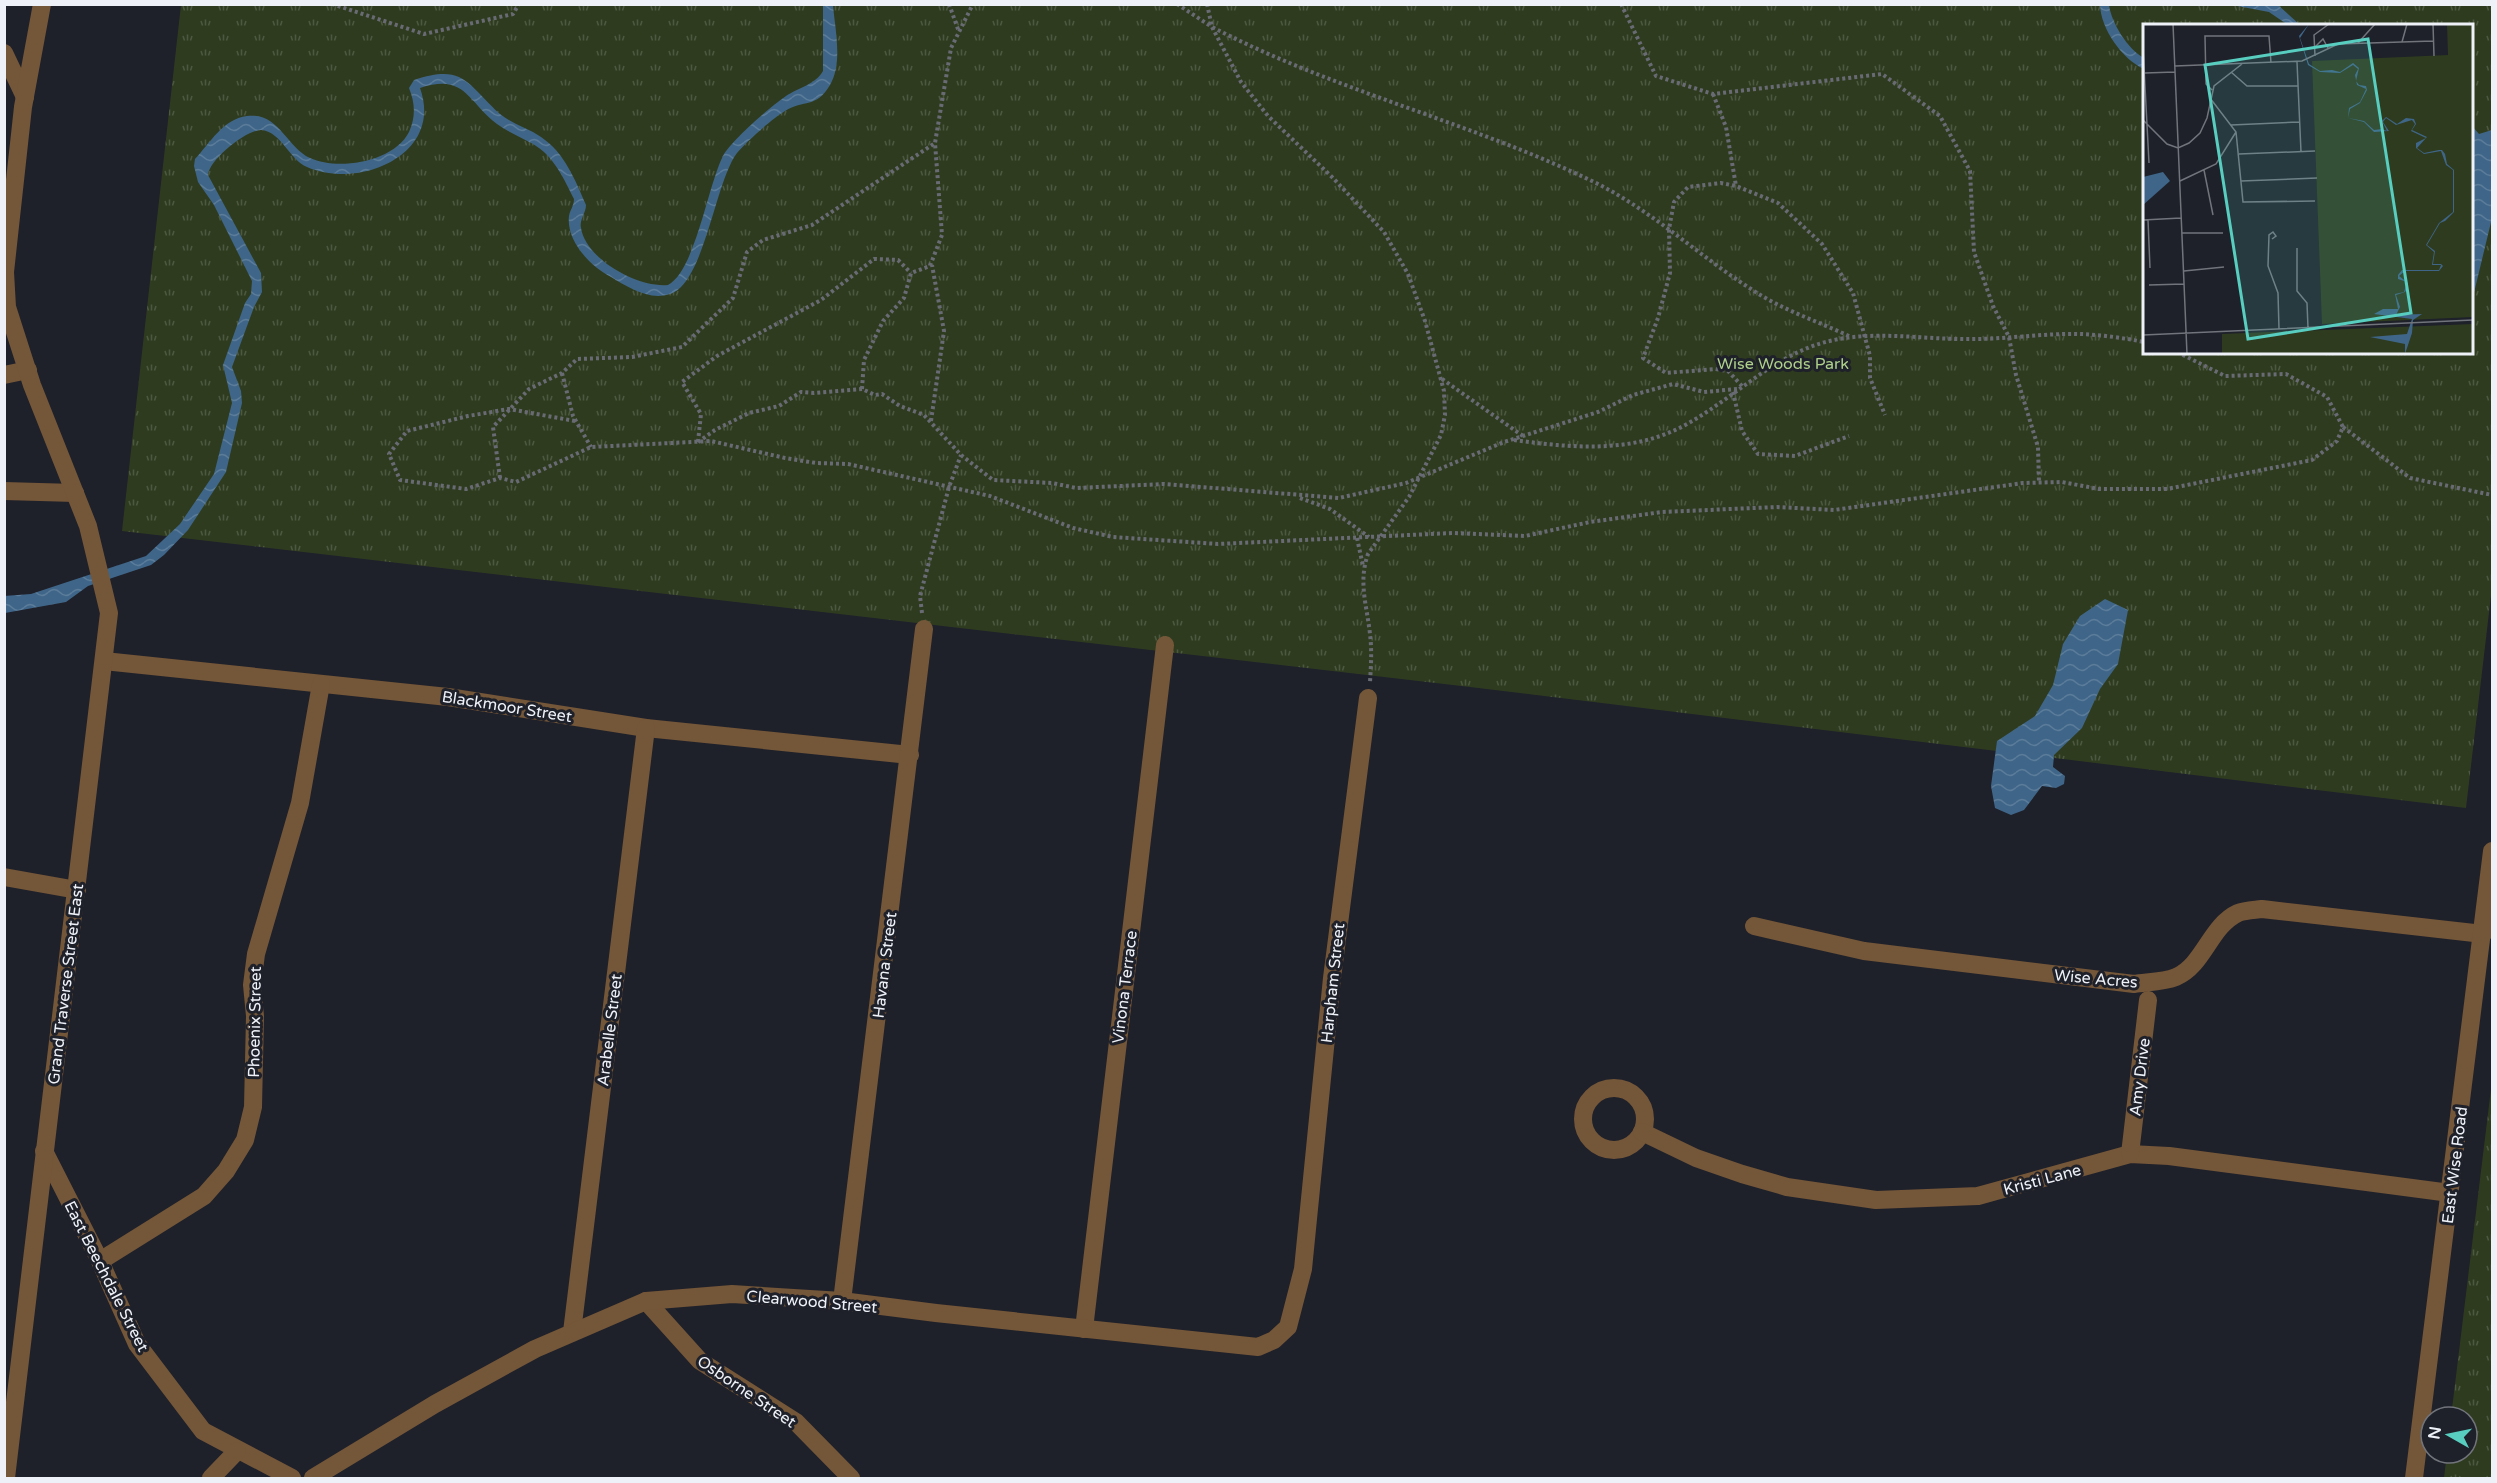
<svg xmlns="http://www.w3.org/2000/svg" width="2497" height="1483" font-family="'Varela Round',sans-serif">
	<defs>
		<pattern id="park-tufts" width="24" height="20" patternUnits="userSpaceOnUse" patternTransform="scale(1.5)"><rect width="24" height="20" fill="#2e3b1f"/><path d="M3 7l-1-3M5 7V3M7 7l1-3M15 17l-1-3M17 17v-4M19 17l1-3" fill="none" stroke="#4d5840"/></pattern>
		<pattern id="water-waves" width="16" height="10" patternUnits="userSpaceOnUse" patternTransform="scale(1.5)"><rect width="16" height="10" fill="#3f6688"/><path d="M0 5q4-4 8 0t8 0" fill="none" stroke="#5b7c9a"/></pattern>
	</defs>
	<rect width="100%" height="100%" fill="#1e202a"/>
	<g fill="url(#park-tufts)" fill-rule="evenodd">
		<path d="M181,5h2311v582l-26,221 -996,-121 -1348,-156zM2144,26h328v326h-328z"/>
		<polygon points="2492,1081 2492,1478 2444,1478 2447,1453 2467,1453 2467,1417 2451,1417"/>
	</g>
	<g fill="url(#water-waves)">
		<path d="M823,5h10c2,24 10,58 -3,80 -14,24 -26,14 -45,26 -12,7 -39,31 -48,42 -22,29 -33,131 -67,141 -21,7 -42,-7 -59,-17 -20,-10 -45,-36 -42,-61 1,-6 5,-10 5,-17 -10,-20 -20,-43 -41,-55 -12,-7 -25,-12 -36,-20 -30,-23 -32,-51 -77,-36 24,67 -61,102 -113,79 -17,-7 -26,-35 -45,-37 -15,-1 -53,30 -54,45l53,98 1,19 -8,15 -22,60 9,24 1,12 -16,69 -38,58 -24,25 -13,10 -63,21 -22,16 -61,11 -1,-17 27,-2 115,-38 34,-32 34,-50 18,-71 -9,-38 22,-62 6,-9 1,-13 -38,-76 -16,-23 -4,-16 1,-7c15,-16 28,-40 52,-43 32,-4 39,31 63,42 28,13 84,4 99,-26 7,-16 6,-29 0,-44l5,-8c50,-17 53,4 86,34 12,10 28,14 41,23 24,16 34,43 45,68 0,8 -7,15 -5,23 5,32 58,60 87,57 27,-14 40,-100 55,-129 9,-16 47,-49 63,-60 12,-8 30,-12 37,-25z"/>
		<path d="M2100,5h9c2,17 19,45 35,53v11c-22,-10 -43,-40 -44,-64z"/>
		<polygon points="2232,5 2278,5 2300,25 2288,25 2269,12"/>
		<polygon points="2472,126 2479,134 2492,130 2492,218 2472,301"/>
		<polygon points="2105,599 2128,610 2118,664 2100,689 2082,728 2054,755 2053,767 2065,776 2064,784 2056,788 2042,786 2024,810 2011,815 1995,808 1991,786 1997,741 2035,716 2053,685 2063,644 2080,616"/>
	</g>
	<g fill="none" stroke-linecap="round" stroke-linejoin="round">
		<g stroke="#696b74" stroke-width="4" stroke-dasharray="3 3" stroke-linecap="butt">
			<polyline points="332,4 424,34 513,14 519,4"/>
			<polyline points="949,4 959,32"/>
			<path d="M1177,4l35,23 29,55 27,34 64,61 52,55 24,42 17,47 19,70 1,24 -4,20 -32,62 -41,57c-10,28 -1,52 2,80 2,16 1,32 0,48"/>
			<path d="M1207,4l5,23c123,64 258,95 382,155 57,28 104,73 157,107 29,20 66,32 98,47"/>
			<polyline points="1621,4 1656,76 1713,94 1882,74 1940,116 1970,171 1974,252 1993,306 2009,337 2016,375 2038,447 2039,482"/>
			<polyline points="1713,94 1726,127 1736,186"/>
			<polyline points="562,373 573,416 591,447"/>
			<polyline points="1442,379 1523,436"/>
			<polyline points="1742,386 1728,371 1715,369 1666,373 1643,358 1658,318 1670,273 1669,229 1674,202 1688,187 1721,183 1736,186 1778,203 1822,244 1853,293 1870,356 1870,378 1885,415"/>
			<polyline points="862,389 864,360 883,321 904,298 911,273 930,266 942,235 935,143 951,48 973,4"/>
			<polyline points="1733,392 1742,431 1758,454 1795,456 1849,436"/>
			<polyline points="575,421 509,409 468,416 407,431 389,454 400,480 466,489 500,478 516,482 591,447 711,441 785,458 816,463 848,464 990,496 1073,528 1113,537 1218,544 1452,533 1525,536 1590,522 1662,512 1777,507 1834,510 2023,483 2062,482 2099,489 2167,489 2312,460 2337,441 2343,427 2327,397 2286,374 2225,376 2177,352"/>
			<polyline points="931,421 944,331 932,265"/>
			<polyline points="2343,427 2410,478 2492,495"/>
			<path d="M1514,440c58,8 120,14 173,-16 43,-24 77,-59 123,-77 52,-20 108,-7 162,-8 37,0 73,-6 109,-5 21,1 43,4 63,8"/>
			<polyline points="698,442 715,430 749,413 779,406 801,392 814,393 862,389 875,395 882,394 900,406 924,415 961,455 993,480 1052,483 1076,488 1164,484 1339,498 1406,483 1504,442 1598,412 1633,395 1673,384 1704,392 1737,389"/>
			<polyline points="698,442 701,414 682,382 717,356 821,300 874,259 898,260 911,273"/>
			<polyline points="500,478 493,427 529,389 562,373 577,359 632,357 682,347 733,298 747,252 763,240 812,225 935,143"/>
			<polyline points="1300,498 1330,509 1369,537"/>
			<polyline points="1357,538 1363,566"/>
			<polyline points="922,613 920,596 949,487 961,455"/>
		</g>
		<g stroke="#745638" stroke-width="18">
			<polyline points="4,53 25,97"/>
			<polyline points="4,375 28,370"/>
			<polyline points="4,491 75,493"/>
			<polyline points="104,661 448,697 646,728 910,755"/>
			<polyline points="4,877 77,890"/>
			<path d="M1754,926l110,25 270,33c13,-2 30,-2 42,-7 28,-12 34,-51 62,-64 7,-3 17,-3 24,-4l221,25"/>
			<circle cx="1614" cy="1119" r="31"/>
			<polyline points="1642,1132 1696,1158 1742,1174 1787,1187 1876,1200 1978,1196 2130,1154 2169,1156 2450,1193"/>
			<polyline points="44,1151 100,1261 137,1344 203,1431 292,1478"/>
			<polyline points="2130,1154 2148,1000"/>
			<polyline points="100,1261 204,1196 226,1171 245,1140 253,1107 255,1016 252,985 256,954 300,803 321,684"/>
			<polyline points="646,1301 700,1361 796,1422 851,1478"/>
			<polyline points="842,1301 924,629"/>
			<polyline points="1084,1329 1165,645"/>
			<polyline points="572,1332 646,728"/>
			<polyline points="6,1478 109,613 88,526 32,385 7,307 5,272 23,107 42,4"/>
			<polyline points="211,1478 237,1451"/>
			<polyline points="313,1478 435,1404 535,1349 646,1301 732,1294 842,1301 936,1313 1258,1347 1274,1340 1288,1327 1303,1269 1332,978 1368,698"/>
			<polyline points="2414,1478 2492,851"/>
		</g>
	</g>
	<g text-anchor="middle" stroke-width="6" stroke-linejoin="round" paint-order="stroke">
		<g font-size="16" fill="#afd18a" stroke="#1e202a">
			<text x="1783" y="369">Wise Woods Park</text>
		</g>
		<g font-size="16" fill="#eff1f8" stroke="#1e202a">
			<text transform="translate(507 706) rotate(9)" y="6">Blackmoor Street</text>
			<text transform="translate(884 965) rotate(-83)" y="6">Havana Street</text>
			<text transform="translate(2096 978) rotate(5)" y="6">Wise Acres</text>
			<text transform="translate(1332 983) rotate(-84)" y="6">Harpham Street</text>
			<text transform="translate(65 984) rotate(-83)" y="6">Grand Traverse Street East</text>
			<text transform="translate(1124 987) rotate(-83)" y="6">Vinona Terrace</text>
			<text transform="translate(254 1022) rotate(-89)" y="6">Phoenix Street</text>
			<text transform="translate(609 1030) rotate(-83)" y="6">Arabelle Street</text>
			<text transform="translate(2139 1077) rotate(-83)" y="6">Amy Drive</text>
			<text transform="translate(2454 1165) rotate(-83)" y="6">East Wise Road</text>
			<text transform="translate(2042 1179) rotate(-15)" y="6">Kristi Lane</text>
			<text transform="translate(107 1276) rotate(63)" y="6">East Beechdale Street</text>
			<text transform="translate(812 1301) rotate(5)" y="6">Clearwood Street</text>
			<text transform="translate(747 1391) rotate(34)" y="6">Osborne Street</text>
		</g>
	</g>
	<g transform="translate(2143 24)">
		<rect width="330" height="330" fill="#1e202a"/>
		<path d="M304,0h26v293l-151,7 -10,-263 136,-6zM330,300v30h-251v-20z" fill="#2e3b1f"/>
		<path d="M166,0l-9,14 9,26 11,7 12,-1 8,2 13,-9 6,5 -3,13 3,4 7,1 1,4 -7,13 -10,6 -2,9 16,3 10,9 8,-1 5,2 -5,-10 4,-4 11,7 9,-6 8,1 2,5 -4,6 15,7 -10,11 7,5 15,-3h3l3,4 2,10 7,6v42l-9,9 -5,2 -13,22 8,6 -2,13h8l2,2 -4,5h-34l-6,5 9,7 -1,6 -2,3 -9,3 4,12 -4,8 26,-1 -9,6 -1,13 -7,21v-10l-35,-7 37,-3 5,-15 -38,-5 9,-5h15l-3,-15 9,-2 3,-10 -9,-3v-4l4,-5h37l2,-5h-9l2,-13 -8,-7 13,-22 14,-11v-42l-7,-5 -5,-14 -17,3 -8,-6v-5l10,-5 -15,-7 4,-7 -3,-4 -16,5 -10,-7 -3,4 6,9 -15,1 -10,-10 -16,-4 1,-10 11,-6 6,-13 -9,-4 -2,-10 3,-6 -5,-4 -13,8 -20,-1 -12,-7 -9,-29zM20,148l7,9 -27,24v-28z" fill="#3f6688"/>
		<path fill="none" stroke="#72747c" stroke-width="1.5" d="M30,0l14,330M290,0l1,32M259,18l5,-18M215,19l17,-19M0,24l6,115M171,24l9,-9 5,9M172,32l-1,-21 15,-11M154,38l4,90M32,42l127,-5 36,-17 95,-3M88,48l16,14h51M2,49l30,-1M69,66l-6,-6 -1,-48h64l2,27M67,74l26,34 7,70 72,-1M0,96l24,24 11,4 11,-5 11,-10 7,-15 7,-32 28,-22M88,101l68,-3M96,130l76,-3M61,146l9,45M37,157l36,-17 20,-32M98,157l76,-3M0,196l38,-2M5,196l2,48M39,209h41M129,215l4,-3 -3,-4 -4,3 -1,31 10,27 1,36M154,224v43l10,12 1,25M41,247l40,-4M6,261l35,-1M0,311l330,-15"/>
		<path fill="#58cec0" fill-opacity="0.15" stroke="#58cec0" stroke-width="3" d="M225,15l43,274 -163,26 -43,-274z"/>
		<rect width="330" height="330" fill="none" stroke="#eff1f8" stroke-width="3"/>
	</g>
	<rect width="2497" height="1483" fill="none" stroke="#eff1f8" stroke-width="12"/>
	<g transform="translate(2449 1435) rotate(279)"><circle r="28" fill="#1e202a" stroke="#72747c" stroke-width="1.5"/>
	<path d="M0-4.5L10 22L0 15L-10 22Z" fill="#58cec0"/>
	<text y="-9" font-size="16" font-weight="bold" text-anchor="middle" fill="#eff1f8">N</text>
	</g>
</svg>
